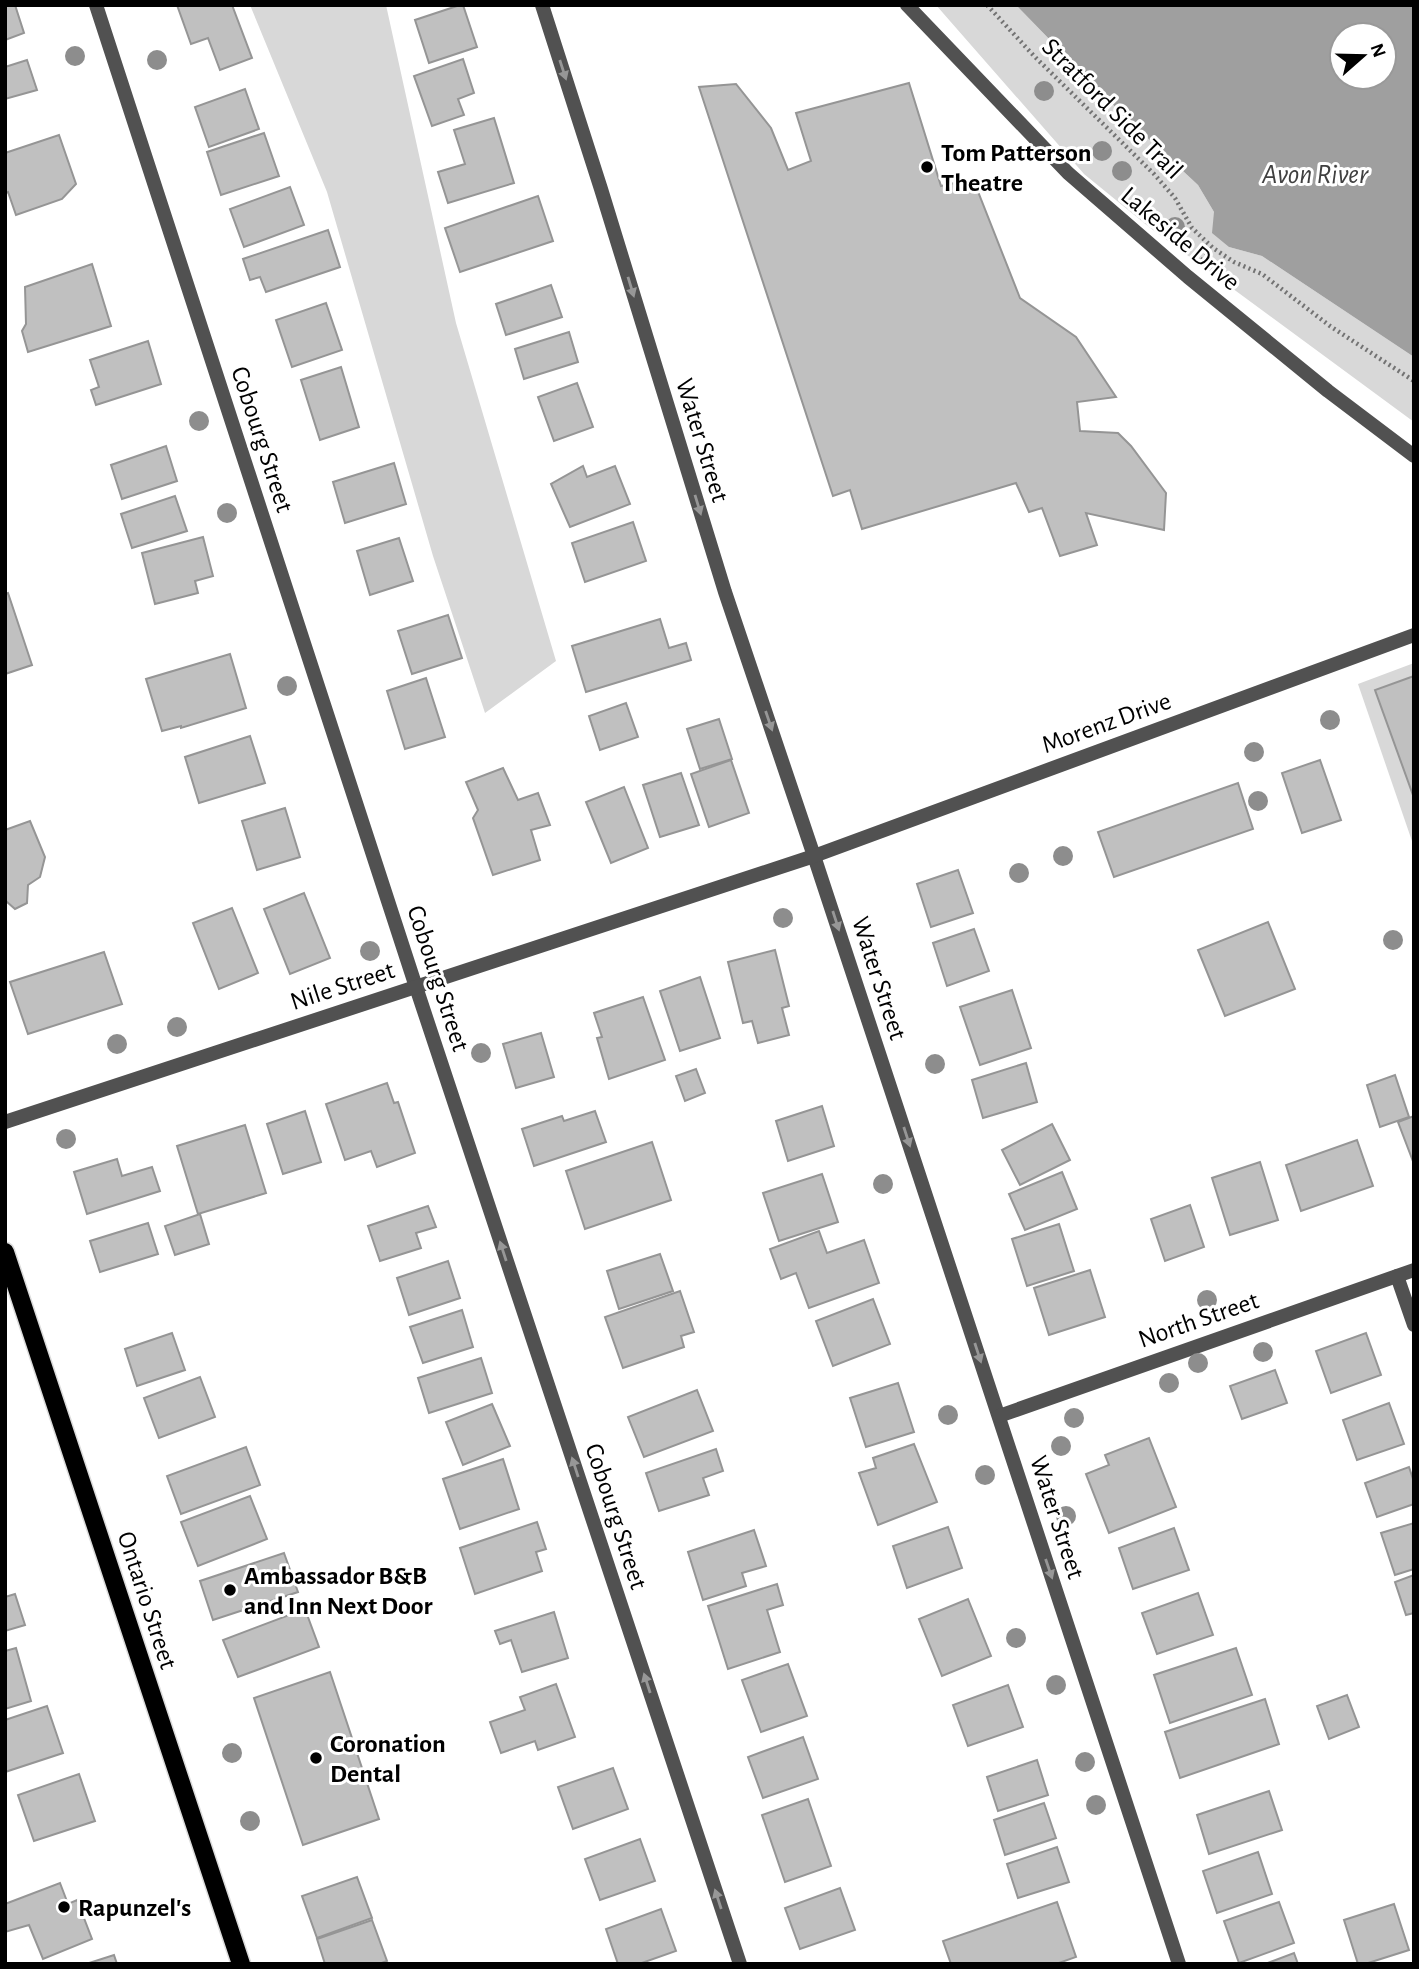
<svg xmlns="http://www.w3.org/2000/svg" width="1419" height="1969" font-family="'Alegreya Sans',sans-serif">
	<rect width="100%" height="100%" fill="#fff"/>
	<g fill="#d8d8d8">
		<polygon points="250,5 386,5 456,323 556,661 485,713 433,556 327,192"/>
		<polygon points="936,5 1016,5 1126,118 1198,185 1214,212 1229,247 1262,256 1414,357 1414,422 1149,227 1084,174"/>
		<polygon points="1414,663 1414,847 1358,684"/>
	</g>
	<path fill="#9f9f9f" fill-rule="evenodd" d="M1016,5h398v352l-152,-101 -33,-9 -17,-14 2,-21 -16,-27 -72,-67zM1342,35h42v42h-42z"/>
	<g fill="#c0c0c0" stroke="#959595" stroke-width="2">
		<polygon points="5,5 15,5 24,33 5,40"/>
		<polygon points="177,5 232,5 252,58 220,70 208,38 191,44"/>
		<polygon points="460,5 463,5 477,47 429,63 415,20"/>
		<polygon points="463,59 474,93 458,99 464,115 432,126 414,76"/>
		<polygon points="27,60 37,90 5,99 5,67"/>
		<polygon points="909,83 941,186 973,179 1020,298 1076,337 1116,397 1077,402 1080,431 1118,433 1131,446 1166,493 1164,530 1086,513 1097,545 1060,556 1042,508 1029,512 1016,483 862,529 850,490 833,496 699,87 736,84 771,128 788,170 811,161 796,113"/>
		<polygon points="245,89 259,129 209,147 195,107"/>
		<polygon points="494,118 514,183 448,203 438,172 465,164 454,130"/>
		<polygon points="264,133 279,176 221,195 207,152"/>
		<polygon points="59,135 76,184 62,199 16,215 8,192 5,193 5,153"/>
		<polygon points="290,187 304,225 244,247 230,209"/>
		<polygon points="538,196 553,241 460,272 445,228"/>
		<polygon points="328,230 340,267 266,292 260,277 250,280 243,259"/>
		<polygon points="92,264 111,326 28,352 22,331 26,324 25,287"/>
		<polygon points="551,285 562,317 506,335 496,304"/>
		<polygon points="326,303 342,350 292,367 276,320"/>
		<polygon points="569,332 578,362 524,379 515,349"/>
		<polygon points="148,341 161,384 96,405 91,390 99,387 90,360"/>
		<polygon points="341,367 359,427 320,440 301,380"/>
		<polygon points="577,383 593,427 554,441 538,397"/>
		<polygon points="166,446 177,481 122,499 111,465"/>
		<polygon points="394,463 406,504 345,523 333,482"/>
		<polygon points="583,466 587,477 615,466 630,504 570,527 551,484"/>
		<polygon points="175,496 187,531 132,548 121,514"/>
		<polygon points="633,522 646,561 585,582 572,543"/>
		<polygon points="203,537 213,576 195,581 198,593 155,604 142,553"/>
		<polygon points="399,538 413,581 370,595 357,551"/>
		<polygon points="8,593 32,665 5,674 5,594"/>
		<polygon points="448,615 462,658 412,674 398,631"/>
		<polygon points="660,619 669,648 686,643 691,660 586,692 572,646"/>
		<polygon points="230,654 246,708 181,728 181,726 162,731 146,679"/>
		<polygon points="1414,676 1414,798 1375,690"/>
		<polygon points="426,678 445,737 405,749 387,691"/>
		<polygon points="626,703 638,737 600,750 589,716"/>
		<polygon points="719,719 732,759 700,769 687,729"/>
		<polygon points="250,736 265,783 199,803 185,757"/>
		<polygon points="731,760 749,813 709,827 691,774"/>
		<polygon points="1320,760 1341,820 1302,833 1282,773"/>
		<polygon points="503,768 518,800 538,793 550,825 531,830 540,860 493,875 473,818 478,810 466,782"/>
		<polygon points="681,773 699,825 660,837 643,785"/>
		<polygon points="1238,783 1253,829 1114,877 1098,832"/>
		<polygon points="624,787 648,848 611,863 586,802"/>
		<polygon points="285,808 300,857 257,870 242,821"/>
		<polygon points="30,821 45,857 40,877 28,885 27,903 15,909 7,902 5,903 5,830"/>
		<polygon points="958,870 973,913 931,927 917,884"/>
		<polygon points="304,893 330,958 290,974 264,909"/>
		<polygon points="232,908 258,973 219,989 193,923"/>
		<polygon points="1268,922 1295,989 1225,1016 1198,950"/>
		<polygon points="974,929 989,971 947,986 933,943"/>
		<polygon points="775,950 789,1006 782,1008 789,1035 758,1043 752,1021 743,1023 728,962"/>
		<polygon points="104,952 122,1004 28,1034 10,982"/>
		<polygon points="700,977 720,1038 680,1051 660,991"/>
		<polygon points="1012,990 1031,1048 980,1065 960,1007"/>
		<polygon points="643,997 665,1060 609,1079 597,1038 602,1037 594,1013"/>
		<polygon points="541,1033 554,1077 516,1088 503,1044"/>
		<polygon points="1026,1063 1037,1102 983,1118 972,1080"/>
		<polygon points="696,1069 705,1093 685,1101 676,1076"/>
		<polygon points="1395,1075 1409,1117 1380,1127 1367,1085"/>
		<polygon points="387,1083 394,1103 398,1102 415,1153 377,1167 371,1151 345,1160 326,1104"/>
		<polygon points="822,1106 834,1146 788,1161 776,1121"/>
		<polygon points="305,1111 321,1162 283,1174 267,1124"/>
		<polygon points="595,1111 606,1142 534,1166 522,1129 562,1116 564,1121"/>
		<polygon points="1414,1116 1414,1164 1398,1122"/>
		<polygon points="1052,1124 1070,1160 1020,1185 1002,1150"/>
		<polygon points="245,1125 266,1193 198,1214 177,1146"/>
		<polygon points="1357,1140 1373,1186 1301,1211 1286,1165"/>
		<polygon points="652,1142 671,1200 585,1229 566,1171"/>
		<polygon points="117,1159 122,1176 152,1167 160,1191 87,1214 74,1172"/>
		<polygon points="1260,1162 1278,1220 1230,1235 1212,1178"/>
		<polygon points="1062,1172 1077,1209 1025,1230 1009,1194"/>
		<polygon points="822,1174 838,1222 779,1241 763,1193"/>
		<polygon points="1190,1205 1204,1247 1165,1261 1151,1219"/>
		<polygon points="428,1206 436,1227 416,1233 421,1248 380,1261 368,1226"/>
		<polygon points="200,1214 209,1244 175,1255 165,1226"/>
		<polygon points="148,1223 158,1254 100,1272 90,1241"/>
		<polygon points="1059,1224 1074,1271 1027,1286 1012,1239"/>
		<polygon points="819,1231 827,1253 864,1240 879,1283 809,1308 796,1273 781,1279 770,1249"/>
		<polygon points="660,1254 673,1291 619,1309 607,1271"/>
		<polygon points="448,1261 460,1298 409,1315 397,1278"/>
		<polygon points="1090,1270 1105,1317 1049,1335 1034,1288"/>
		<polygon points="680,1291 694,1332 681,1336 684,1347 623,1368 605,1317"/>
		<polygon points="873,1299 890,1344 833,1366 816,1321"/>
		<polygon points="462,1310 473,1347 423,1363 410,1327"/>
		<polygon points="172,1333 185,1370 137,1386 125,1349"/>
		<polygon points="1366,1333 1381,1375 1331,1393 1316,1351"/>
		<polygon points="481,1358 492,1393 429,1413 418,1378"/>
		<polygon points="1275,1370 1287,1403 1242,1419 1230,1386"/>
		<polygon points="200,1377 215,1417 159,1438 144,1398"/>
		<polygon points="898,1383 914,1432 866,1447 850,1398"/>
		<polygon points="697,1390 713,1431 644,1457 628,1417"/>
		<polygon points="1389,1403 1404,1444 1357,1460 1343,1420"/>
		<polygon points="492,1404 510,1446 463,1465 446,1422"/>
		<polygon points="1149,1438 1176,1507 1109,1533 1086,1474 1109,1465 1105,1455"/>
		<polygon points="914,1444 937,1502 878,1525 859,1473 876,1468 873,1458"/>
		<polygon points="246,1447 260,1485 181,1514 167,1476"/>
		<polygon points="716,1449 723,1471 703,1478 709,1495 659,1511 646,1473"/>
		<polygon points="503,1459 519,1509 460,1529 443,1479"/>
		<polygon points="1409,1467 1414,1482 1414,1504 1377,1517 1365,1483"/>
		<polygon points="250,1496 267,1539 198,1566 181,1522"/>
		<polygon points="537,1522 546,1549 536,1552 542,1571 475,1594 460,1548"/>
		<polygon points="1414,1523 1414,1569 1395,1575 1381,1533"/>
		<polygon points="948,1527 962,1568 907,1588 893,1546"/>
		<polygon points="1174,1528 1189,1570 1133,1589 1119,1548"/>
		<polygon points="754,1530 766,1566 742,1573 746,1586 703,1600 688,1552"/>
		<polygon points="284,1553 298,1592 213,1620 200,1581"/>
		<polygon points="1414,1575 1414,1613 1406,1615 1395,1582"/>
		<polygon points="777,1584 783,1605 767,1610 780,1652 728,1669 708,1606"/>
		<polygon points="1198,1593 1213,1635 1157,1654 1142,1613"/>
		<polygon points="15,1594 25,1625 5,1631 5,1597"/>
		<polygon points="968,1599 991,1656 942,1676 919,1619"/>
		<polygon points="305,1609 319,1647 238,1677 223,1640"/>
		<polygon points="554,1612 568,1658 522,1672 511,1640 500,1644 495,1631"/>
		<polygon points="16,1648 31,1701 5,1709 5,1651"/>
		<polygon points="1236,1648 1252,1695 1170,1723 1154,1675"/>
		<polygon points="788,1664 807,1716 761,1732 742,1680"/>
		<polygon points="330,1672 379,1819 303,1845 254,1698"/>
		<polygon points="556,1684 575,1737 538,1750 535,1741 501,1753 490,1722 525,1710 520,1697"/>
		<polygon points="1008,1685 1023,1727 968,1746 953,1705"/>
		<polygon points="1347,1695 1359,1727 1329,1739 1317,1706"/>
		<polygon points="1265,1699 1279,1744 1180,1778 1165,1732"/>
		<polygon points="47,1706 63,1753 5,1772 5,1720"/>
		<polygon points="803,1737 818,1779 763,1798 748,1757"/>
		<polygon points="1037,1760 1048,1795 998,1811 987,1777"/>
		<polygon points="613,1768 628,1809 573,1829 558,1787"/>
		<polygon points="79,1774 95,1821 34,1841 18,1795"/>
		<polygon points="1269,1791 1282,1830 1209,1854 1197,1815"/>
		<polygon points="808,1799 831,1866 785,1882 762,1815"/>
		<polygon points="1044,1803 1056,1838 1005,1855 994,1820"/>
		<polygon points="640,1839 655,1881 600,1900 585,1859"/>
		<polygon points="1057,1847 1069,1882 1018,1898 1007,1864"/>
		<polygon points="1258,1852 1272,1894 1217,1913 1203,1871"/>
		<polygon points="357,1877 372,1918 317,1938 302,1896"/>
		<polygon points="60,1883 68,1904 77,1900 92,1939 43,1959 29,1925 5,1932 5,1904"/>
		<polygon points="840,1888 855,1930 800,1949 785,1908"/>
		<polygon points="1057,1902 1076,1957 1056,1964 951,1964 943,1941"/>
		<polygon points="1279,1902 1294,1943 1239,1963 1224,1921"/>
		<polygon points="1394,1904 1409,1950 1365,1964 1358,1964 1344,1920"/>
		<polygon points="661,1909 676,1951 639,1964 618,1964 606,1929"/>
		<polygon points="372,1920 387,1961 379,1964 325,1964 317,1939"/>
		<polygon points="1294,1953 1298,1964 1265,1964"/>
		<polygon points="114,1955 117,1964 86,1964"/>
	</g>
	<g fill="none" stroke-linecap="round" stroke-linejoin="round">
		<g stroke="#dbdbdb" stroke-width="21">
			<polyline id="primary" points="5,1252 241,1964"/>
		</g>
		<g stroke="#737373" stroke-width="4.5" stroke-dasharray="2 3.5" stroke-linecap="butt">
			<polyline points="987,5 1035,57 1154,174 1175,198 1192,228 1213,248 1234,262 1262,274 1330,326 1414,381"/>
			<polyline points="1202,260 1213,248"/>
		</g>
		<g stroke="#515151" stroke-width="14">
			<polyline points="96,5 416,987 740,1964"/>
			<polyline points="542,5 601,189 725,592 814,856 1179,1964"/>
			<polyline points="907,5 1068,173 1188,277 1328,391 1414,456"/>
			<polyline points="5,1122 814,856 1414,635"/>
			<polyline points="1397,1276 1414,1325"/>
			<polyline points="999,1416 1414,1270"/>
		</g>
		<use href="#primary" stroke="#000" stroke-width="18"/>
	</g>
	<g fill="#8d8d8d">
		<circle cx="75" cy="56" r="10"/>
		<circle cx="157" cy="60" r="10"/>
		<circle cx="1044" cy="91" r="10"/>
		<circle cx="1102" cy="151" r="10"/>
		<circle cx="1122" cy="171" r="10"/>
		<circle cx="1175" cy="227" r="10"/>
		<circle cx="199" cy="421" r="10"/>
		<circle cx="227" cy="513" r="10"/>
		<circle cx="287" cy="686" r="10"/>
		<circle cx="1330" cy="720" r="10"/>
		<circle cx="1254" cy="752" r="10"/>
		<circle cx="1258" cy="801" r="10"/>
		<circle cx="1063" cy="856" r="10"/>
		<circle cx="1019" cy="873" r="10"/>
		<circle cx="783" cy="918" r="10"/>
		<circle cx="1393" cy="940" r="10"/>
		<circle cx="370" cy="951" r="10"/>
		<circle cx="177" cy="1027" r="10"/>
		<circle cx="117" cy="1044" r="10"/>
		<circle cx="481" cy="1053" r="10"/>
		<circle cx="935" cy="1064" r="10"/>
		<circle cx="66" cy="1139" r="10"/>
		<circle cx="883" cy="1184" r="10"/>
		<circle cx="1207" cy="1300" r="10"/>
		<circle cx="1263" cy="1352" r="10"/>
		<circle cx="1198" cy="1363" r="10"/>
		<circle cx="1169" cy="1383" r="10"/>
		<circle cx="948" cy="1415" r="10"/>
		<circle cx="1074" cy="1418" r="10"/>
		<circle cx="1061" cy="1446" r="10"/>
		<circle cx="985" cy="1475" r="10"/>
		<circle cx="1066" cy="1516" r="10"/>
		<circle cx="1016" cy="1638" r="10"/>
		<circle cx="1056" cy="1685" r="10"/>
		<circle cx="232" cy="1753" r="10"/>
		<circle cx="1085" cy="1762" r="10"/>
		<circle cx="1096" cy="1805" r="10"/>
		<circle cx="250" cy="1821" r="10"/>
	</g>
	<defs><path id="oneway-solid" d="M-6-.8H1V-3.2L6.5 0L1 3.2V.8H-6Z" transform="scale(1.75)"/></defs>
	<g fill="#979797">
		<use href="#oneway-solid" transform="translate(563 70) rotate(72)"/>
		<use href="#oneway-solid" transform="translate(631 287) rotate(73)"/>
		<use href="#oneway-solid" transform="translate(698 505) rotate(73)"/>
		<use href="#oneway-solid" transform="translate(769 721) rotate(71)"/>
		<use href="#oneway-solid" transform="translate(836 921) rotate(72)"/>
		<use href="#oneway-solid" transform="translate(907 1137) rotate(72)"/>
		<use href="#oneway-solid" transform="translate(503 1251) rotate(-108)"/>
		<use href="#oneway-solid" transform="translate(978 1353) rotate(72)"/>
		<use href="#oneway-solid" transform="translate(575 1467) rotate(-108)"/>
		<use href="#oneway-solid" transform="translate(1049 1569) rotate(71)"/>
		<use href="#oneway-solid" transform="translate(647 1683) rotate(-108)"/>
		<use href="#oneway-solid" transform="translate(718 1899) rotate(-108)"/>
	</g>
	<g fill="#000" stroke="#fff" stroke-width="2.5">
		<circle cx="927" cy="167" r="7"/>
		<circle cx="230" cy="1590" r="7"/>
		<circle cx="316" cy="1758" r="7"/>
		<circle cx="64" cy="1907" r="7"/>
	</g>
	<g text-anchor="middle" stroke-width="6" stroke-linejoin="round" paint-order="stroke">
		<g font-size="26" fill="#000" stroke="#fff">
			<text transform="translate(1113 108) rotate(45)" y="9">Stratford Side Trail</text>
			<text transform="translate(1181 238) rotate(40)" y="9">Lakeside Drive</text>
			<text transform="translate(263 439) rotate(72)" y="9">Cobourg Street</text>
			<text transform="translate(703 440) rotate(73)" y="9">Water Street</text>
			<text transform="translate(1106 722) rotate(-20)" y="9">Morenz Drive</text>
			<text transform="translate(439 978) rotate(72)" y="9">Cobourg Street</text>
			<text transform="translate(880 978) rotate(72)" y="9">Water Street</text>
			<text transform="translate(342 985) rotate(-18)" y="9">Nile Street</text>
			<text transform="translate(1198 1319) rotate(-19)" y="9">North Street</text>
			<text transform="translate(617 1516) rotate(72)" y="9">Cobourg Street</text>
			<text transform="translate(1058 1517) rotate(72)" y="9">Water Street</text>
			<text transform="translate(148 1600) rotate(72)" y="9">Ontario Street</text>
		</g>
		<g font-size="26" font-weight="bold" fill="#000" stroke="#fff" text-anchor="start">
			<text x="941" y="161">Tom Patterson<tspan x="941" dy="30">Theatre</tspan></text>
			<text x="244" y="1584">Ambassador B&amp;B<tspan x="244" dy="30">and Inn Next Door</tspan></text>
			<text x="330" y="1752">Coronation<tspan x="330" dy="30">Dental</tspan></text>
			<text x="78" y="1916">Rapunzel's</text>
		</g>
		<g font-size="28" font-style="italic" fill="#404040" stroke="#fff">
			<text x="1315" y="183">Avon River</text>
		</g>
	</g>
	<rect width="1419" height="1969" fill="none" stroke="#000000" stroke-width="14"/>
	<g transform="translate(1363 56) rotate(70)"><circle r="33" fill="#ffffff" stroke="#999999" stroke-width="2"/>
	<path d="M0-5L12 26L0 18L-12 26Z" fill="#000000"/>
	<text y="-10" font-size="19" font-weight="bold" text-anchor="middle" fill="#000000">N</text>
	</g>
</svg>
